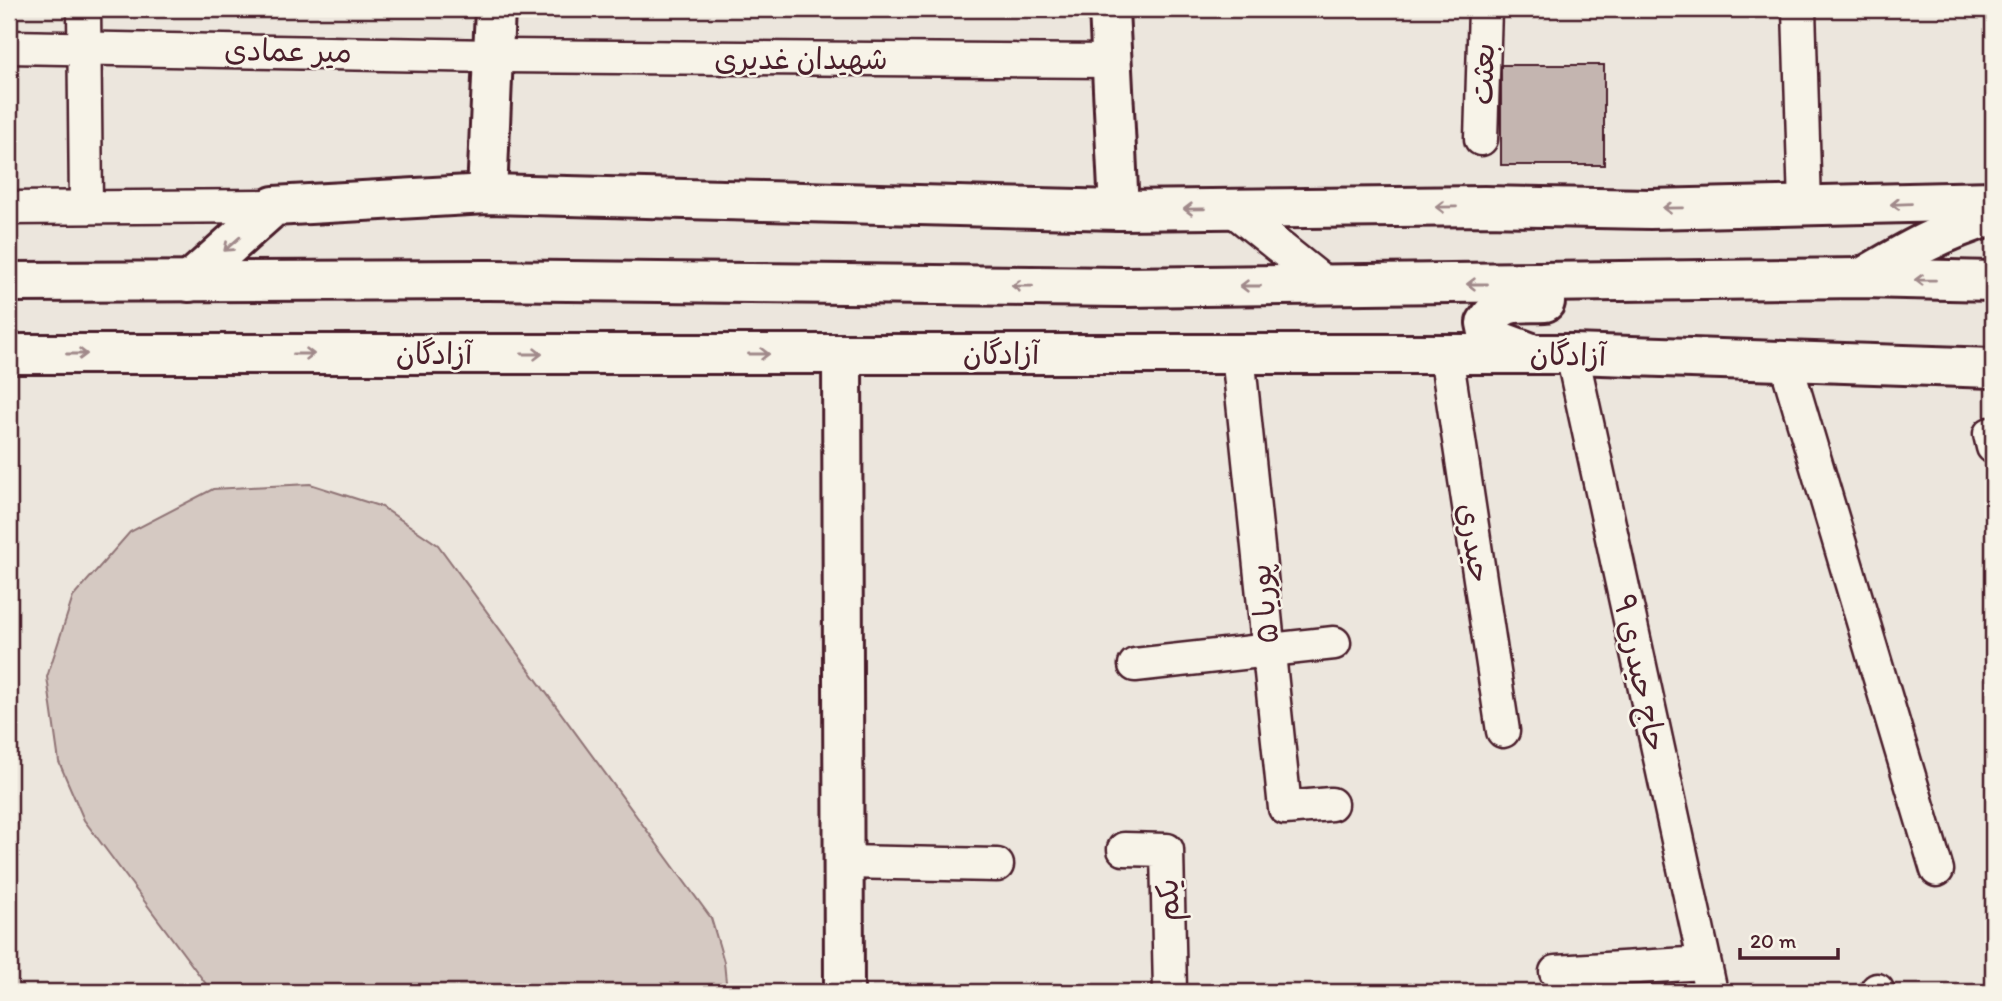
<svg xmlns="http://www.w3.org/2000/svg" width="2002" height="1001" font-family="Itim,'Playpen Sans Arabic',sans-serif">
	<rect width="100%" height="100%" fill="#ece6dd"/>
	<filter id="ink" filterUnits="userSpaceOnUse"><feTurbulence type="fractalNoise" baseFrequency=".0143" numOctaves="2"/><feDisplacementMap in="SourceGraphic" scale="14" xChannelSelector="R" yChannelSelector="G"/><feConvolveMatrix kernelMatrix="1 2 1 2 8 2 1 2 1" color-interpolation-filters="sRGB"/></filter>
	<g filter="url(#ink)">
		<polygon fill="#d5c9c2" stroke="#907476" stroke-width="2" points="310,484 382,507 438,545 711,918 724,962 727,992 212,992 84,820 59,762 47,677 73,597 130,532 213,489"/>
		<rect fill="#c4b5b0" stroke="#4a1f2b" stroke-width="2" x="1501" y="65" width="103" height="100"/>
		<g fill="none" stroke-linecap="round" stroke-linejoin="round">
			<g stroke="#4a1f2b" stroke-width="37">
				<g id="minor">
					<polyline points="84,9 86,206"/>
					<polyline points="1799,9 1805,206"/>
					<polyline points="9,47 493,56 1110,61"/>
					<polyline points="1481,139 1485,9"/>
					<polyline points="9,208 274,206"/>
					<polyline points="1232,209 1327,285"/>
					<polyline points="1238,354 1285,808 1331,804"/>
					<polyline points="1446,354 1503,731"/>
					<polyline points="1572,354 1711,992"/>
					<polyline points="1786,363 1937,870"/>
					<polyline points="1990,434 1993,447"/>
					<polyline points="1135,665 1334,643"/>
					<polyline points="1124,849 1167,850 1170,992"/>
					<polyline points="844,862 997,865"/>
					<polyline points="1556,972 1704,963"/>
					<polyline points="1877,990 1878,992"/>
				</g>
			</g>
			<g stroke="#4a1f2b" stroke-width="44">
				<g id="tertiary">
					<polyline points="1109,9 1119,210"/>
					<polyline points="487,194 495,9"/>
					<path d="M1862,278c42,-25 84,-49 131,-62"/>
					<polyline points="189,282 274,206 487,194 1119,210 1484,206 1650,209 1993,201"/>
					<polyline points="842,354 844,992"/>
				</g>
			</g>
			<g stroke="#4a1f2b" stroke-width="44">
				<g id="primary">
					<polyline points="9,282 488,280 1123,287 1862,278 1993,281"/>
					<path d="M1529,352l-40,-15 -3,-14c17,-25 32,-20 59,-21"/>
					<polyline points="9,354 1572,354 1993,368"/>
				</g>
			</g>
			<use href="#minor" stroke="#f7f3e8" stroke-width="32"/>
			<use href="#tertiary" stroke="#f7f3e8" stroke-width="38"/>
			<use href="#primary" stroke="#f7f3e8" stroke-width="38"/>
		</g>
		<defs><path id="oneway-shaft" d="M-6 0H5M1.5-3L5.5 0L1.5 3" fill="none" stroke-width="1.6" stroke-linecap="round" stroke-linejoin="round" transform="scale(1.75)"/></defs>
		<g stroke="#a0898a">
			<use href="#oneway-shaft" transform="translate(1901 204) rotate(178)"/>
			<use href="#oneway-shaft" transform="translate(1446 207) rotate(179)"/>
			<use href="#oneway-shaft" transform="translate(1673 208) rotate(179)"/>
			<use href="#oneway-shaft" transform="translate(1194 209) rotate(179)"/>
			<use href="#oneway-shaft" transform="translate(232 244) rotate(139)"/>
			<use href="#oneway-shaft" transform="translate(1925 280) rotate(-179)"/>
			<use href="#oneway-shaft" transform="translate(1477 284) rotate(180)"/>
			<use href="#oneway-shaft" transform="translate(1022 286) rotate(-179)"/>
			<use href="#oneway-shaft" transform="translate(1250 286) rotate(180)"/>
			<use href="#oneway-shaft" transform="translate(77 354)"/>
			<use href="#oneway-shaft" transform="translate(304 354)"/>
			<use href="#oneway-shaft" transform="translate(532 354)"/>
			<use href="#oneway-shaft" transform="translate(759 354)"/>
		</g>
	</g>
	<g text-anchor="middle" stroke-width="5" stroke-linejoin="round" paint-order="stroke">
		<g font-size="30" fill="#4a1f2b" stroke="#f7f3e8">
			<text transform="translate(288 51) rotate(1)" y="10">میر عمادی</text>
			<text x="801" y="69">شهیدان غدیری</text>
			<text transform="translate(1483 74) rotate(-88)" y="10">بعثت</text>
			<text x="434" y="364">آزادگان</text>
			<text x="1001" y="364">آزادگان</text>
			<text transform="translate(1568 355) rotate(1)" y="10">آزادگان</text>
			<text transform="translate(1474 543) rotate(81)" y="10">حیدری</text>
			<text transform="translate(1264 604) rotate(-96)" y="10">پوریا ۵</text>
			<text transform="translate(1640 673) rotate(78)" y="10">حاج حیدری ۹</text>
			<text transform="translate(1168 900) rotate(-91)" y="10">یکم</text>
		</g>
	</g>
	<rect width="2002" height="1001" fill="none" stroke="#f7f3e8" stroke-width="35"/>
	<rect x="18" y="18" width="1967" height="966" fill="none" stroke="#4a1f2b" stroke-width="2.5" filter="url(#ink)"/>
	<path d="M1740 948v10h98v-10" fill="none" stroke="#4a1f2b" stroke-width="3.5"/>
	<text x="1750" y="948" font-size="21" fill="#4a1f2b" stroke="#f7f3e8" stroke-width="5" paint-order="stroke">20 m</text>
</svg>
